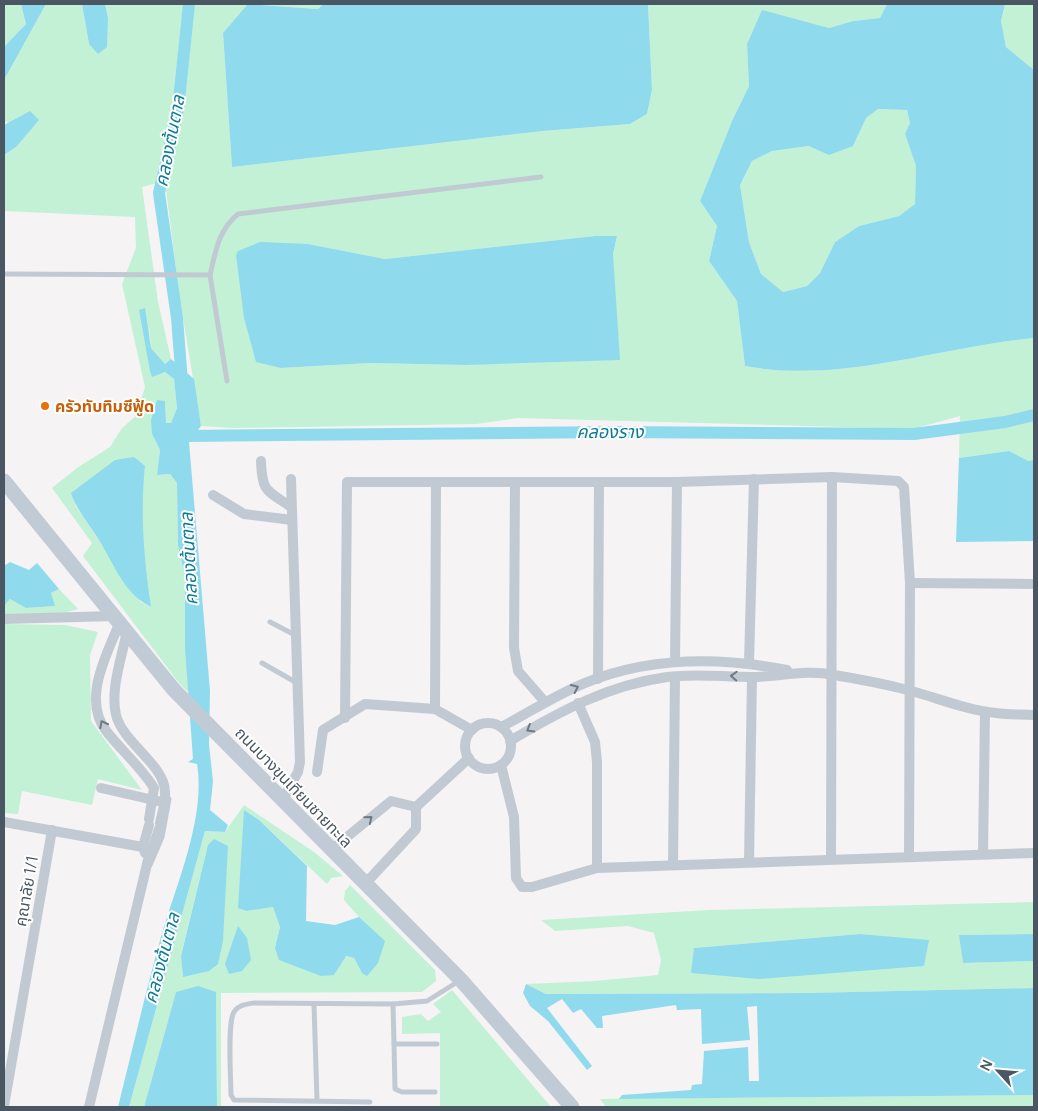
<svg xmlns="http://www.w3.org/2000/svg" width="1038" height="1111" font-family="Manrope,'Noto Sans Thai',sans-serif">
	<rect width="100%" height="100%" fill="#f5f3f3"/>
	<g fill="#c3f1d5" fill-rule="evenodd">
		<polygon points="10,4 21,4 26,24 4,47 4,5"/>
		<path d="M46,4h36l7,40 19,-26 -3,-14h218l-5,5 -69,-5 -26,29 9,134 311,-36 87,-7 17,-10 5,-24 -4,-86h239l-7,14 -27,3 -24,7 -67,-17 -15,33 2,42 -17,35 -32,80 17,25 -8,35 28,40 8,65c96,18 195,-19 289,-28v122l-6,2 -19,-11 -50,7 1,-42 -47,13 -395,-11 -42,6 -243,4 -32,-2 -22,-132 -14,-113 -23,6 16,115 13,57 -6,5 -14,-16 -2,-23 1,46 15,1 9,7 3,29 -6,15h-5l-1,-22 -13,33 8,16 -3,25 13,-1 7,9 1,62 7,32 3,115 -9,-9 -96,-127 9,-13 -40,-55 25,-20 33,-21 12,-19 14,-12 9,-29 -23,-103 14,-36 -1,-31 -131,-6v-56l12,-8 -9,-26 -3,4v-45zM595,236h22l-4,18 -148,111 -95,-2 -89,5 27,-124 77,15zM145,466l-4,35 3,58 6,48 -9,-5 -66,-97z"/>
		<polygon points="1005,4 1034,4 1034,70 1006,47 1001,21"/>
		<polygon points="878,109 907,110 910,123 905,134 916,166 915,204 899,216 859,226 835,242 820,273 807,286 783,292 761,274 749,242 740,185 752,161 772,151 809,146 853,146 866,117"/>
		<polygon points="59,589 78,609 57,615 4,614 4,606 10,599 26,608 54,606 51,593"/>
		<polygon points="4,624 65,625 98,632 90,655 91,721 142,790 98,779 92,805 22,791 18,814 4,813"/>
		<path d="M244,805l70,47 29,24 -12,2 -4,6 -68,-64 -15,-10 3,101 26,-4 7,20 -5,21 59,27 11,-19 9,2 8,15 -3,-56 -15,-17 1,-9 5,-6 85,85 1,11 -14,11 -201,1v114h-4l-1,-115h-40l-32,115h-15l76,-276 20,1zM208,845l-25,132 -2,-22z"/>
		<path d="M1034,902v32l-74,1 3,28 71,-2v27l-226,5 -262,1 -20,-10 69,-3 63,-6 3,-15 -7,-27 -26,-7 -73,5 -14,-11 168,-10zM860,934l69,7 -235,7z"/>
		<polygon points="452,990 551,1107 307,1107 440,1106 440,1033 402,1034 402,1017 421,1014 428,1021 441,1012 433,1004"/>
		<polygon points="1034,1095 1034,1107 606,1107 600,1099"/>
	</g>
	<g fill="#90daee" fill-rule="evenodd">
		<polygon points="21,4 46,4 4,80 4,47 26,24"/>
		<polygon points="82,4 105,4 108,18 107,47 98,54 89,44"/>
		<polygon points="248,4 318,9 323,4 648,4 652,90 647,114 630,124 543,131 232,167 223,33"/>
		<path d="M887,4h118l-4,17 5,26 28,23v268c-95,9 -193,46 -289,28l-8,-65 -28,-40 8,-35 -17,-25 32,-80 17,-35 -2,-42 15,-34 67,18 24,-7 27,-3zM878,109l29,1 3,13 -5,11 11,32 -1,38 -16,12 -40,10 -24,16 -15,31 -13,13 -24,6 -22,-18 -12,-32 -9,-57 12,-24 20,-10 37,-5 20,9 24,-9 13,-28z"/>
		<polygon points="30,111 39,120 16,147 4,155 4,125"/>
		<polygon points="595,236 617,236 613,254 620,360 465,365 370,363 281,368 256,362 244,318 236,255 238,251 260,242 308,244 385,259"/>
		<path d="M145,308l6,40 14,16 6,-5 23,20 7,47 -12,16 21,249 -1,54 4,36 -3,29 18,15 -3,7 -20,-1 -76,276h-11c14,-56 27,-113 43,-170 15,-52 45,-119 36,-173l-9,-2 5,-3 -8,-111v-71l-7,-32 -1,-62 -7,-9 -13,1 3,-25 -8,-16 -1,-14 6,-20 8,1 1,22h5l6,-15 -3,-29 -9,-7 -13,5 -2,-6 -11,-61z"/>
		<polygon points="1009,451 1028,461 1034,460 1034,541 956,542 959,458"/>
		<path d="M134,457l11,9c-5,48 -1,94 6,141 -27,-13 -37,-43 -52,-67 -10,-16 -22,-29 -28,-47l44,-33z"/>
		<polygon points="10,562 29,570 37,563 59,589 51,593 55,606 26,608 10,599 4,606 4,566"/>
		<polygon points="244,810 259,820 307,866 306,921 335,925 359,917 385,941 378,963 367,976 362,973 354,958 346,956 334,975 321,976 279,960 275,948 280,927 273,907 247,911 238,908"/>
		<polygon points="214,839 228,846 223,941 218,964 209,971 183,977 181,956 208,845"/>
		<polygon points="238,926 247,938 251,960 242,971 229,974 225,964"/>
		<polygon points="860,934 929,940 924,966 759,979 691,973 694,948"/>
		<polygon points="1034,934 1034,961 963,963 959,935"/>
		<polygon points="526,984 546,994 808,993 1034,988 1034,1095 619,1099 622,1095 691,1090 692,1085 702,1084 704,1051 748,1047 749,1081 759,1081 757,1006 747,1007 750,1040 702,1044 701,1009 677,1010 676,1005 602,1016 603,1028 597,1028 581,1009 573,1013 562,999 547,1008 592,1066 587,1070 548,1021 530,1006 523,993"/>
		<polygon points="198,986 216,992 217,1107 144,1107 176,992"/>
	</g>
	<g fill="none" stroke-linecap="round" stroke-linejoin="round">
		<g stroke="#90daee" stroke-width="12">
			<polyline points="182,382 177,318 159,193 178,110 189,4"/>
			<polyline points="185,436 614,432 914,434 1005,422 1034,415"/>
		</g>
		<g stroke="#c1cad2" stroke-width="5">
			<path d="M4,274l206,1c6,-25 8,-44 28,-61l303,-37"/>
			<polyline points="210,275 227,381"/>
			<polyline points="270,622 295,635"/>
			<polyline points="262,663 297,683"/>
			<polyline points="150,865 162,837 169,799"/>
			<polyline points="314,1004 317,1101"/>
			<polyline points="393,1004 394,1044 437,1044"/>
			<polyline points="394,1044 395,1089 402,1092 435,1092"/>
			<path d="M370,1102l-136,-2 -3,-5c0,-15 -4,-72 3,-83 4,-7 13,-8 20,-9l139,1 34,-3 32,-20"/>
		</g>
		<g stroke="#c1cad2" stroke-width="10">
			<path d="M261,461c1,32 6,29 30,46"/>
			<polyline points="515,482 514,648 518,671 545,702"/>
			<polyline points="213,495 244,514 292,520"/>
			<polyline points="910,583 1034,584"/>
			<polyline points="4,619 115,616"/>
			<path d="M120,622c-13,32 -39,78 -13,110 15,19 34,35 47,56l-5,31"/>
			<path d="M127,631c-5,26 -17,58 -11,84 7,28 49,50 49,77 1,10 -3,21 -5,31"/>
			<polyline points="675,662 677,482 832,477 898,481 904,487 910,583 909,857"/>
			<polyline points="749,663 754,479"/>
			<polyline points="598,679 599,482"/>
			<polyline points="578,703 595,742 597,762 597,868"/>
			<polyline points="435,709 436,482"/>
			<polyline points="345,718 347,482 677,482"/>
			<circle cx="488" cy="746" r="23"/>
			<path d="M501,727c28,-14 54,-32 84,-44 64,-26 135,-26 202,-13"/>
			<path d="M510,741c50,-30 99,-56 157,-64 28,-4 56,0 84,0 27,0 55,-8 83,-2 25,4 50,9 74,15 30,8 58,20 88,23 13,2 26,1 38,2"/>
			<polyline points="501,765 514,817 516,878 522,887 532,887 597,868 1034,853"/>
			<polyline points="317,772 323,730 365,704 435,709 472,730"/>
			<polyline points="101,788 158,801"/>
			<polyline points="282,801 298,772 300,762 291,479"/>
			<polyline points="4,822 154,849"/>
			<polyline points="331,850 391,801 416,807"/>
			<polyline points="145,853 143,847 149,825"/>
			<polyline points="151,853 159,829"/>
			<polyline points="983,854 985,712"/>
			<polyline points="831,859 832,477"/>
			<polyline points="749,862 752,677"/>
			<polyline points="673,865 675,677"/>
			<polyline points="365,884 416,829 416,807 469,758"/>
			<polyline points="4,1106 52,830"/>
			<polyline points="89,1107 148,860"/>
		</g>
		<polyline stroke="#c1cbd6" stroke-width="15" points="4,481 174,690 461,980 572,1107"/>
	</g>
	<defs><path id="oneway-chevron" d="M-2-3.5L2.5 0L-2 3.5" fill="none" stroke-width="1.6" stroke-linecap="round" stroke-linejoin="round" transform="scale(1.25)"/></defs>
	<g stroke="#6e7983">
		<use href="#oneway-chevron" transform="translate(734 676) rotate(-177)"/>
		<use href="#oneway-chevron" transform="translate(575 688) rotate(-25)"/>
		<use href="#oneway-chevron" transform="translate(103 724) rotate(-117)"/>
		<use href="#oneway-chevron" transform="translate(530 729) rotate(149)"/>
		<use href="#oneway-chevron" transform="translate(369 819) rotate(-39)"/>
	</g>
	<circle fill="#e8710a" stroke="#fff" stroke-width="2" cx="45" cy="406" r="5"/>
	<g text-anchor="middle" stroke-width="4" stroke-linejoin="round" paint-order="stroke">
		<g font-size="16" font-weight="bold" fill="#c56008" stroke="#fff" text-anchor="start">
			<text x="55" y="412">ครัวทับทิมซีฟู้ด</text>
		</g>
		<g font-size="16" fill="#4a5661" stroke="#fff">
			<text transform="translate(294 787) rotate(46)" y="6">ถนนบางขุนเทียนชายทะเล</text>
			<text transform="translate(26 891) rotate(-80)" y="6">คุณาลัย 1/1</text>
		</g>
		<g font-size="18" font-style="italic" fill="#0c7c9b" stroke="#fff">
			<text transform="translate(170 141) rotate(-79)" y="6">คลองต้นตาล</text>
			<text x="610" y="438">คลองราง</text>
			<text transform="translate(189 559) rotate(-93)" y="6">คลองต้นตาล</text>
			<text transform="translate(162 958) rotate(-75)" y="6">คลองต้นตาล</text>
		</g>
	</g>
	<rect width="1038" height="1111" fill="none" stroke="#4a5661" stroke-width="10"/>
	<g transform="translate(998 1071) rotate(296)" stroke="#ffffff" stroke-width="4" paint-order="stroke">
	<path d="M0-4L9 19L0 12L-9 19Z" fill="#4a5661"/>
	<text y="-8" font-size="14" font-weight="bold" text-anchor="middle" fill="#4a5661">N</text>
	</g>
</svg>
